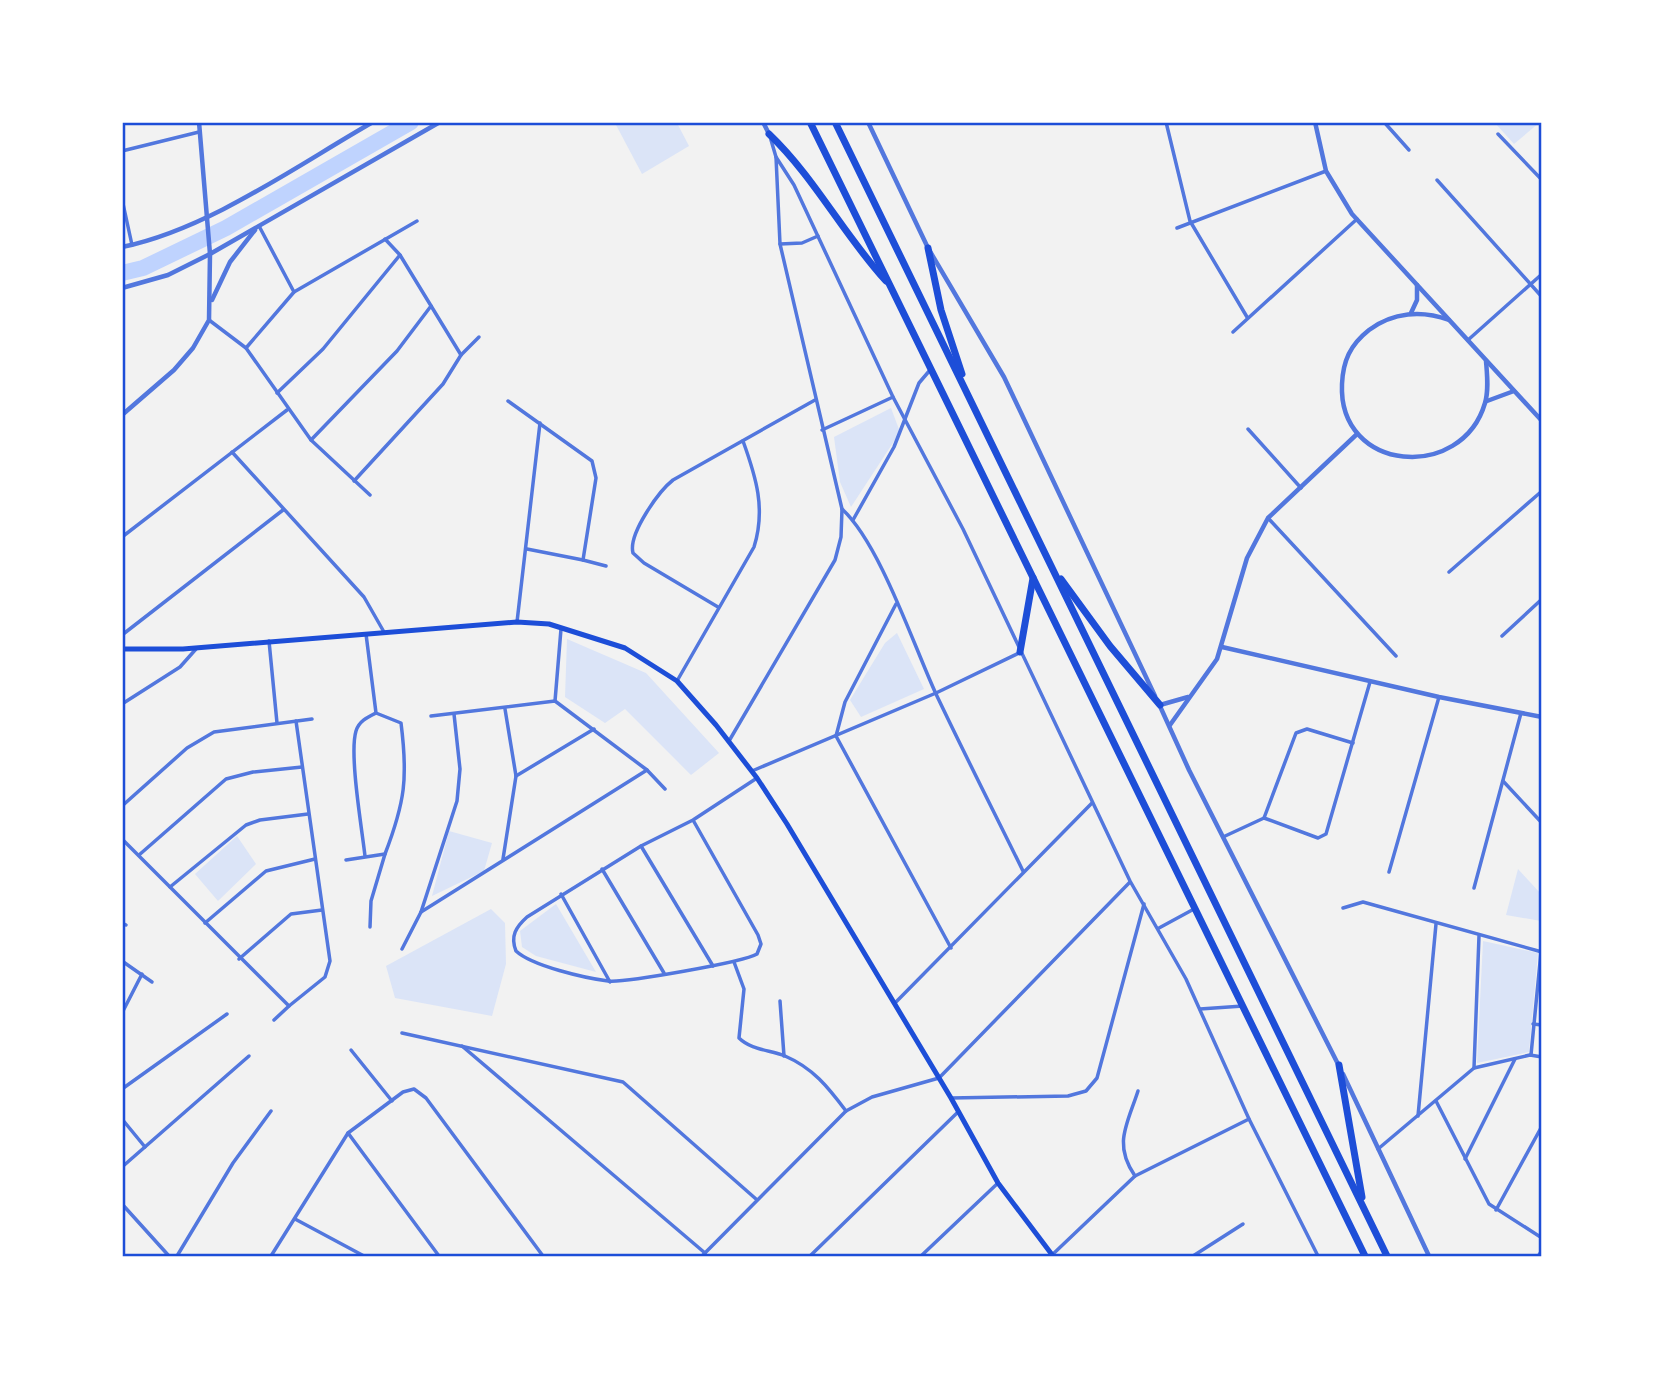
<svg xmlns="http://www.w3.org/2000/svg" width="1664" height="1379" font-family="'Noto Serif',serif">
	<rect width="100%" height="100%" fill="#f2f2f2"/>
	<g fill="#dbe4f7">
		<polygon points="615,123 677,123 689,146 642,174"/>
		<polygon points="1495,123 1539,123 1514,144"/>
		<polygon points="891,408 900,432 851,507 840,482 834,437"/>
		<polygon points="897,633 924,689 861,717 850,700 885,643"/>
		<polygon points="567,639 646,673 719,753 691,775 625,709 605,723 565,697"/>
		<polygon points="449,831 492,843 484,871 432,896"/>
		<polygon points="237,836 256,864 218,901 195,874"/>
		<polygon points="1518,869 1541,894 1541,921 1506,915"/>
		<polygon points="556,904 596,972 536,956 522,947 520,931"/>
		<polygon points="491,909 505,923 506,964 492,1016 395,998 386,966"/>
		<polygon points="1483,941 1538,953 1529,1052 1477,1063"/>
	</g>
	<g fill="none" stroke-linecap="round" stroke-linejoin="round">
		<polyline stroke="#bfd3fe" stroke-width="16" points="122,273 143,268 226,228 411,122"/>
		<g stroke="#5277de" stroke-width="3.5">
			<polyline points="1166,122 1190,221 1247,317"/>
			<polyline points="1384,122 1409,150"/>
			<polyline points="1498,134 1542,180"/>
			<polyline points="122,151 199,132"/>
			<polyline points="776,157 794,185 893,397 963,529 1130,881 1186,979 1249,1119 1318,1256"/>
			<polyline points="1437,180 1542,297"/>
			<polyline points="122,199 132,245"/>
			<polyline points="259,226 294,292"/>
			<polyline points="1177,228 1326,171"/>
			<polyline points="385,239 400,255 461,355"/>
			<polyline points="780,244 802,243 818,236"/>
			<polyline points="209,320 246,348 311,440 370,495"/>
			<polyline points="1233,332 1357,219"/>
			<polyline points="1468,340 1542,274"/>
			<polyline points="246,348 294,292 417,221"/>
			<polyline points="277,393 323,349 400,255"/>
			<polyline points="508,401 592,461 596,478 583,560 606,566"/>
			<polyline points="1248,429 1301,488"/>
			<polyline points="822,430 893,397"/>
			<polyline points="311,440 397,351 431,306"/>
			<polyline points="232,452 364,597 384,632"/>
			<polyline points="354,481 443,384 461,355 479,337"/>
			<path d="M842,509c38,35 71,135 94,185 28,59 58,118 87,177"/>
			<polyline points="1268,518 1396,656"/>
			<polyline points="853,520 894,447 919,383 930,370"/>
			<polyline points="122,537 287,410"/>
			<polyline points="527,549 583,560"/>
			<polyline points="1449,572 1542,491"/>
			<polyline points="896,604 845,702 836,736 951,948"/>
			<path d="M718,607l-74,-44 -11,-10c-5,-19 26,-62 40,-73l142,-80"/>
			<polyline points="517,622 540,423"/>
			<polyline points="122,635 283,510"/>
			<polyline points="1502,636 1542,599"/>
			<polyline points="269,641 277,723"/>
			<path d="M677,681l77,-134c12,-38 2,-70 -11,-106"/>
			<polyline points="555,701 561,629"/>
			<polyline points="122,704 180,667 196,649"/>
			<polyline points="431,716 555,701 647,770 665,789"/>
			<polyline points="729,741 835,560 841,537 842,509 780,244 776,157 771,140"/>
			<polyline points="752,771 936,693 1019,653"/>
			<polyline points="516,776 594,729"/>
			<polyline points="1503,781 1542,823"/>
			<polyline points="122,806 187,748 214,732 312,719"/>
			<polyline points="1264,818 1296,733 1307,729 1353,743"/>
			<path d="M693,820l65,115 3,9 -4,10c-13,8 -133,29 -149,27 -23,-3 -76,-15 -92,-30 -6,-15 0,-24 11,-34l114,-71 52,-26 64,-42"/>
			<polyline points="1223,837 1264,818 1318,838 1326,834 1370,682"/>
			<polyline points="122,839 289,1006 325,977 330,961 296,721"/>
			<polyline points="641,846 713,966"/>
			<polyline points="139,855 226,779 253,772 302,767"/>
			<path d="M365,856c-3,-27 -16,-102 -9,-125 3,-10 12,-14 20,-18"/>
			<polyline points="503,859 516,776 505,709"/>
			<path d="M346,860l39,-6c20,-52 23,-76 16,-131l-25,-10 -10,-79"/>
			<polyline points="602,869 664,973"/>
			<polyline points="1389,872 1439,697"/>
			<polyline points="170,887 246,825 260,820 308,814"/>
			<polyline points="1474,888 1521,713"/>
			<polyline points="561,894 610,982"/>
			<polyline points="1343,908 1363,902 1542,952"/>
			<polyline points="421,912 647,770"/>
			<polyline points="122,923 126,925"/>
			<polyline points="205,923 266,871 315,859"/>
			<polyline points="370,927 371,901 385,854"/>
			<polyline points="1159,928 1194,909"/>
			<polyline points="402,949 421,912 457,801 460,769 454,714"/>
			<polyline points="239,959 291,914 322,910"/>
			<polyline points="122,961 152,982"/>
			<path d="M734,962l10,27 -5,49c12,12 31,12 46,18 28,12 43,31 61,55"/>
			<polyline points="780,1001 784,1056"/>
			<polyline points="895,1003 1092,803"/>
			<polyline points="1200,1009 1243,1006"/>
			<polyline points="122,1013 142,974"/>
			<polyline points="274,1020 289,1006"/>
			<polyline points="1533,1024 1542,1025"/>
			<polyline points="402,1033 623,1082 756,1199"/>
			<polyline points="462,1046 705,1253"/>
			<polyline points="351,1050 392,1101"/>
			<polyline points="1531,1055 1541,952"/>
			<polyline points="1474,1068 1479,936"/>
			<polyline points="122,1089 227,1014"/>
			<polyline points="951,1098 1068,1096 1086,1091 1097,1078 1144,904"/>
			<polyline points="1436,1101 1489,1204 1542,1238"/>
			<polyline points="1418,1116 1436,924"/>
			<polyline points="122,1119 145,1147"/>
			<polyline points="348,1133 439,1256"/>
			<polyline points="1378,1149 1474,1068 1530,1055 1542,1057"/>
			<polyline points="1465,1159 1515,1059"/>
			<polyline points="122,1167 249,1056"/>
			<path d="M1135,1176c-22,-32 -8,-51 3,-85"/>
			<polyline points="122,1204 169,1256"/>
			<polyline points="1496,1210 1542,1126"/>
			<polyline points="295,1219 364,1256"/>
			<polyline points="1052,1255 1135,1176 1249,1119"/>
			<polyline points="177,1256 233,1163 271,1111"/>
			<polyline points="271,1256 348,1133 403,1092 414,1089 426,1098 543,1256"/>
			<polyline points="702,1256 846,1111 872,1097 939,1078 1130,882"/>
			<polyline points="810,1256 958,1112"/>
			<polyline points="921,1256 998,1183"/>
			<polyline points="1193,1256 1243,1224"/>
		</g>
		<g stroke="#5277de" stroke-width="4.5">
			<polyline points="763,122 769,134"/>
			<polyline points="868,122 928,248 1004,377 1155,696"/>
			<polyline points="1315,122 1326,171 1352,214 1542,421"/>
			<path d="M122,247c87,-18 174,-81 251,-125"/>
			<polyline points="122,288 168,275 210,254 440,122"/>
			<polyline points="212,300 230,262 255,230"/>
			<polyline points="1411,313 1417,300 1417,285"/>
			<path d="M1449,320c-27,-10 -56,-8 -80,10 -19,15 -26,31 -27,54 -4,89 120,98 143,19 4,-13 2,-29 1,-42"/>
			<polyline points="1487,401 1514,391"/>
			<polyline points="122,415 174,370 193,348 209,320 210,254 199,122"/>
			<polyline points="1222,647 1439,697 1542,717"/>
			<polyline points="1159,704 1189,770 1339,1066"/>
			<polyline points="1160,705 1188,697"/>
			<polyline points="1170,725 1217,659 1247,558 1268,518 1356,435"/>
			<polyline points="1343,1074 1429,1256"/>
			<polyline points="1539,1256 1542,1251"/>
		</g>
		<polyline stroke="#1d4ed8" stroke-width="5" points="122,649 183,649 517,622 549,624 625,648 677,681 716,725 757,778 787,824 951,1098 998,1183 1053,1256"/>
		<g stroke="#1d4ed8" stroke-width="7">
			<polyline points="810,122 1365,1256"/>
			<polyline points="835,122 1387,1256"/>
			<path d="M769,134c46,44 74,100 117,147"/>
			<polyline points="928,248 941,310 962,374"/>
			<polyline points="1061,579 1110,646 1160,705"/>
			<polyline points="1020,652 1033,578"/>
			<polyline points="1339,1065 1362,1197"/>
		</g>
	</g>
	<rect width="1664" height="1379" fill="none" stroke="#ffffff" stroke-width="248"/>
	<rect x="124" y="124" width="1416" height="1131" fill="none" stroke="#1d4ed8" stroke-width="2.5"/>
</svg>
